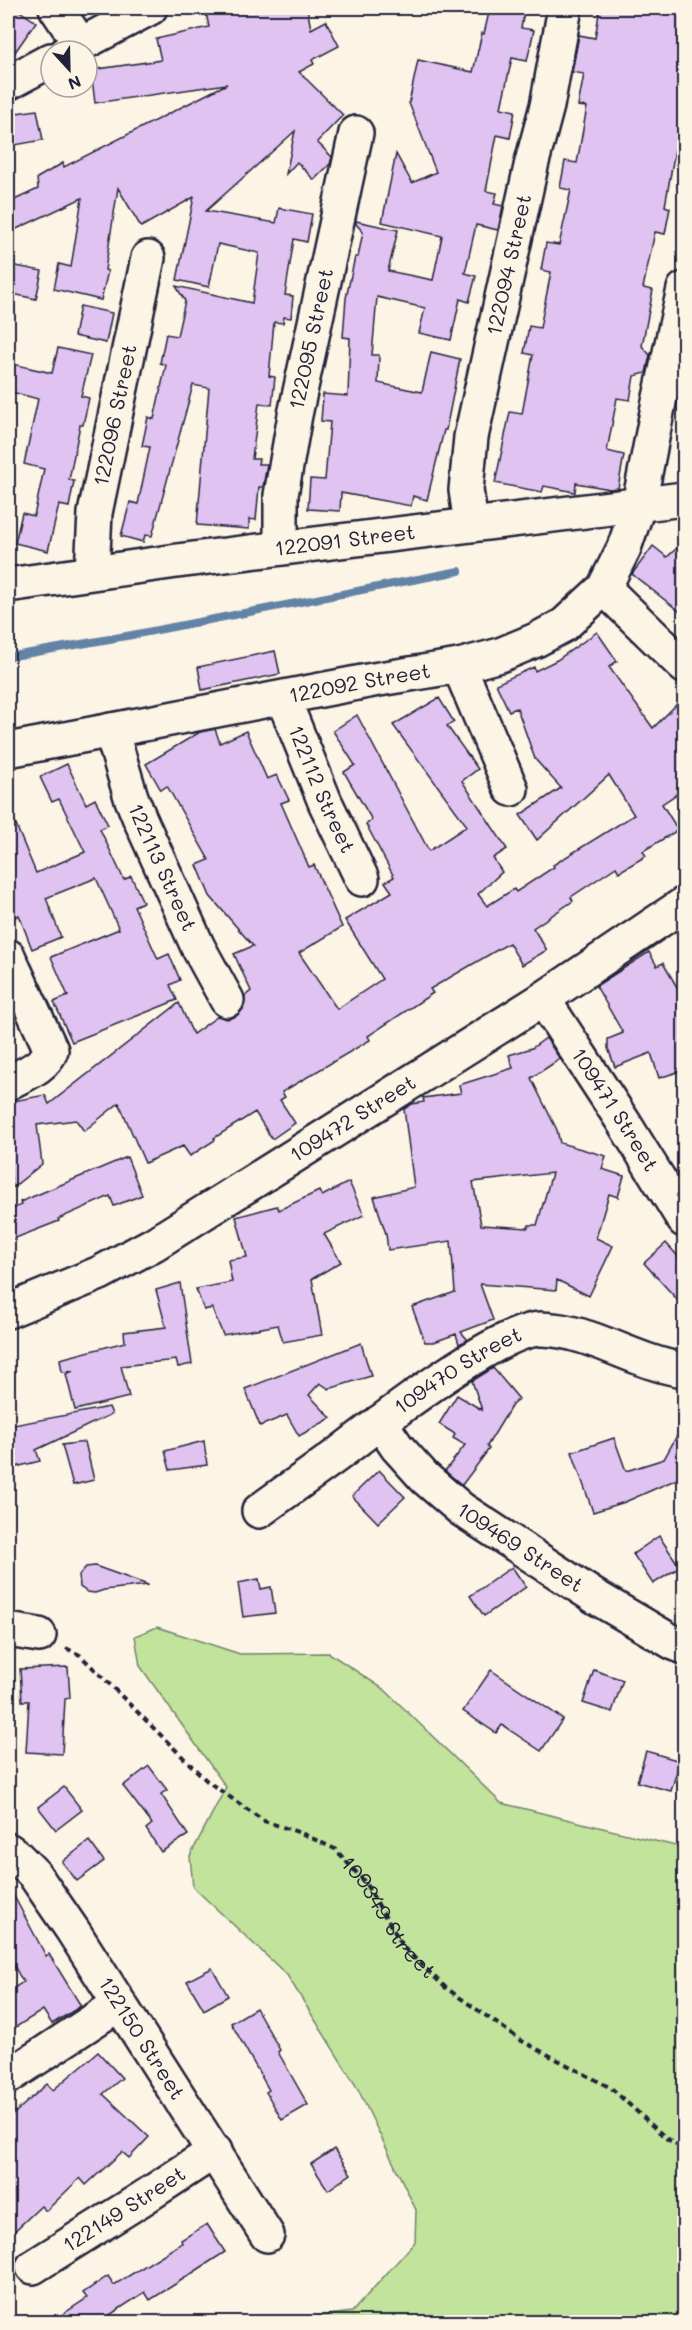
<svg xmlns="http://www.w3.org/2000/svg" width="692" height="2330" font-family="Mali,sans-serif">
	<rect width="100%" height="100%" fill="#fcf5e5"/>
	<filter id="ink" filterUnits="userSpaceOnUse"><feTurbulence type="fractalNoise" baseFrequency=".0167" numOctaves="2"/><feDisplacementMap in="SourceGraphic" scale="12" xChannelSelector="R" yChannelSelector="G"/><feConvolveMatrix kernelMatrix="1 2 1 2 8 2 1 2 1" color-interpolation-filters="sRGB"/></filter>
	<g filter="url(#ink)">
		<polygon fill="#c1e39c" stroke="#72826c" stroke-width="1.5" points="157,1627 240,1654 329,1653 385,1690 501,1803 684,1848 684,2322 273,2322 352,2312 415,2242 416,2210 358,2089 287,1975 193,1887 190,1856 226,1787 140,1666 135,1636"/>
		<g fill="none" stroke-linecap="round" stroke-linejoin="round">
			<polyline stroke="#6483a6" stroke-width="8" points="8,657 132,635 459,571"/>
		</g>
		<g fill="#e0c3f1" stroke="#22223b" stroke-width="1.5" fill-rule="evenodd">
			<polygon points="8,8 15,8 36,22 8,62"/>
			<polygon points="205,8 307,8 311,29 326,21 339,46 312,60 314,64 299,72 343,115 317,142 332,157 330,164 314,180 297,162 286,174 295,131 206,211 276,223 279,208 312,214 307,242 294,239 285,295 293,296 291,318 284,317 283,323 274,322 269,376 275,377 272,405 259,403 252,459 259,459 258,464 267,464 263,487 259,487 256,520 249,519 249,529 197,525 209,388 193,385 152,536 145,535 143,542 121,536 130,502 138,504 150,447 142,446 148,417 154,419 166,365 160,363 166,334 177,336 185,301 176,286 252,303 259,253 218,244 209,287 177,280 194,197 141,227 118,188 105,270 108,271 101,300 54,289 59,264 71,267 82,198 8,233 8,203 38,189 37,178 63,163 64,167 227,84 95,103 91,70 161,60 156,39 209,27"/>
			<polygon points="490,8 525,8 521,28 534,30 527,61 512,58 501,108 515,111 510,138 497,135 486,191 497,193 494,204 503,206 498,230 476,225 465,273 476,276 469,302 460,299 451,340 419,333 425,308 377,297 372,355 379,355 378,383 422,392 431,352 460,359 446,430 444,430 427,500 413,496 411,506 341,493 340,511 308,509 310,479 325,480 330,422 321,421 323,394 348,396 350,338 343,337 346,298 355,257 358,257 363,232 356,224 356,221 398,230 388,271 433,280 442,236 382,222 396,154 412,183 436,172 409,103 418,60 473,72 482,33 484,34"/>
			<polygon points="600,8 684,8 684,152 675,150 665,206 670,208 665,234 655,232 643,288 653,290 642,346 650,355 646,373 634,376 630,400 617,398 607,451 624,455 618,488 610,489 576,483 575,492 544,486 542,492 495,483 510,412 522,414 533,355 524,353 529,326 540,328 551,272 541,270 546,243 559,245 571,190 560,188 565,161 577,163 587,107 578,106 584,74 572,72 579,35 595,38"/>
			<polygon points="37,110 43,140 15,145 10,114"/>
			<polygon points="11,265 42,271 36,299 8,293"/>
			<polygon points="80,306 112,313 106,343 74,336"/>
			<polygon points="58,348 91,355 81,396 89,398 83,425 80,425 69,480 74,481 69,507 59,505 48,551 15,543 22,513 34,516 44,469 24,464 38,399 8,391 8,363 52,373"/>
			<polygon points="684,542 684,615 632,574 653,546 667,557"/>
			<polygon points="597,632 617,661 609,667 653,728 684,697 684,789 662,804 678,830 643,851 646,856 619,872 616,867 571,897 573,901 533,928 547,950 522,965 509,943 430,989 433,993 368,1036 370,1040 282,1092 285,1097 280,1100 295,1123 272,1139 255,1112 214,1138 215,1140 190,1156 183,1146 145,1163 119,1103 84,1131 76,1120 37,1125 42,1164 12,1188 8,1153 8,1102 45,1095 49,1104 179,1003 193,1034 218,1016 227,1019 236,1016 243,1009 245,996 251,991 234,954 253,946 210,896 197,865 209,860 167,786 161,790 146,764 200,732 215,729 220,743 246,731 267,779 277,775 289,800 281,803 309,867 314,865 342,927 299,953 337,1009 382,979 345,920 392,892 385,882 394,877 366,824 372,820 344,772 355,765 333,731 357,715 429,851 467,826 393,725 439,698 454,722 447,726 478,769 462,781 507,849 493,858 502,872 478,894 487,906 514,889 516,892 554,867 553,865 634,815 609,775 537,840 520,815 561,788 535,759 517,708 509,711 496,684 534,667 535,671 557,660"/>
			<polygon points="275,651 280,674 202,690 198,667"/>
			<polygon points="67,764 86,804 95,799 108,825 100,829 124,880 131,876 143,902 134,906 158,959 169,954 180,980 170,985 177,1000 72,1042 54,1002 68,996 51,957 119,929 96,878 46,898 61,937 32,949 19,915 8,920 8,806 36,873 85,852 59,799 52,802 40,777"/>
			<polygon points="649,952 657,966 663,963 684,999 684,1070 659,1078 651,1053 615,1067 608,1048 608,1039 623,1033 596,986"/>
			<path d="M546,1038l14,21 -29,19 26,52 3,13 46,13 -4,13 22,7 -6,21 -9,-3 -13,44 17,8 -24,50 -32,-16 -1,10 -76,-6 13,36 -32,12 7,8 -9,4 -3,-10 -22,8h-9l-13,-35 43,-15 -4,-51 -63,9 -2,-16 -12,-37 40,-10 -10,-78 8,-5 12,-2 -1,-4 38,-5 -2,-8 54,-17 -4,-13 23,-7zM552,1173l-15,52h-8l-1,3 -47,-3 -8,-43z"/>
			<polygon points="127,1157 142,1195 114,1206 110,1196 58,1219 59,1221 8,1241 8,1211 21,1205 20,1202"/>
			<polygon points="349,1182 364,1215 324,1234 341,1262 312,1279 322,1335 283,1342 278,1325 223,1335 212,1308 204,1310 196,1289 232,1282 228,1260 247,1257 236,1217 277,1206 279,1210 319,1191 322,1196"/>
			<polygon points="666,1243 684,1263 684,1307 644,1263"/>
			<polygon points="180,1283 192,1364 178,1367 176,1360 121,1366 129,1397 75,1410 66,1374 73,1371 62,1372 60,1359 125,1342 124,1332 166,1327 156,1290"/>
			<polygon points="361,1343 371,1376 329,1389 320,1383 309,1395 331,1418 299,1436 287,1415 260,1426 245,1389"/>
			<polygon points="493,1368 519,1399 512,1405 487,1446 489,1449 462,1485 445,1471 465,1445 453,1438 455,1434 439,1424 457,1395 482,1410 472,1381"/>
			<polygon points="109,1407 112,1414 36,1450 40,1461 8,1469 8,1426"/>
			<polygon points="684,1423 684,1476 625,1502 593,1512 572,1452 614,1438 626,1471 664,1459"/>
			<polygon points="204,1441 207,1465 170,1470 165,1451"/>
			<polygon points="85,1442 94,1480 73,1485 62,1445"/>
			<polygon points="379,1470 405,1497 378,1523 352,1496"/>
			<polygon points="659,1536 680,1567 653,1584 633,1554"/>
			<polygon points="95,1566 148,1585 104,1590 95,1593 87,1592 80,1587 79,1575 86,1567"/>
			<polygon points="512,1567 526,1587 484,1616 470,1596"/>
			<polygon points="259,1579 261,1589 271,1587 275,1613 243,1617 238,1583"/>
			<polygon points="68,1667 70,1698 65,1699 62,1754 26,1752 29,1701 22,1701 20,1669"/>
			<polygon points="491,1670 563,1719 541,1751 502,1725 496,1733 463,1711"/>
			<polygon points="594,1670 623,1680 612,1712 583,1703"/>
			<polygon points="646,1751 680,1761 671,1791 637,1782"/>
			<polygon points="149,1766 167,1790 161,1794 188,1835 161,1852 146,1829 152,1824 123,1786"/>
			<polygon points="64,1787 82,1810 56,1830 38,1807"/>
			<polygon points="89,1841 104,1861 77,1881 62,1862"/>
			<polygon points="8,1885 46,1956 49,1954 81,2006 52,2024 43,2010 8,2032 8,1992 23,1982 8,1955"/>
			<polygon points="212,1968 228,1996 204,2010 187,1981"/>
			<polygon points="256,2008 280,2050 278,2052 308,2105 282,2120 266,2092 269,2090 231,2023"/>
			<polygon points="98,2052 122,2078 103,2094 149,2137 129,2158 122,2152 86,2185 80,2178 46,2211 41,2206 8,2237 8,2119 47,2084 53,2090"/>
			<polygon points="334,2149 351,2174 328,2190 311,2164"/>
			<polygon points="207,2224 225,2252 177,2283 150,2300 145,2292 99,2322 51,2322 87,2298 83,2293 108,2276 114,2285 182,2243 181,2240"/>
		</g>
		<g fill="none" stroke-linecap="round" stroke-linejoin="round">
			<g stroke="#22223b" stroke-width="38">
				<g id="minor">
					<polyline points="56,8 81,45"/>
					<polyline points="68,51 150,8"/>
					<polyline points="8,83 51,60"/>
					<path id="s2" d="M471,524l-5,-34 5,-53 61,-275 15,-56 18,-98"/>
					<path id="s3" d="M281,548v-53l14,-80 61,-282"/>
					<path id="s4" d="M92,572l3,-59 53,-255"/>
					<path id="s5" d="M8,585l169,-24 507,-62"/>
					<polyline points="604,588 684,666"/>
					<polyline points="459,666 511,789"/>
					<path id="s6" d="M283,698l42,104 37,77"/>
					<path id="s7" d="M111,730l20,67 9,22 58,128 29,53"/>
					<path id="s8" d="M8,750l365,-70 86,-14 41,-11 36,-15 28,-15 40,-37 20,-40 15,-44 20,-102 25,-113"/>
					<path d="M8,956l43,94c-5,17 -29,25 -43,33"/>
					<path id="s9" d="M543,999l81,124 60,97"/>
					<path id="s10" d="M8,1311l92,-38 54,-29 389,-245 141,-95"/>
					<path id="s11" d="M380,1422l17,25 28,31 36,31 133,87 80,47 10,4"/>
					<path id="s12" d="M259,1511c26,-19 52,-37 78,-56 38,-29 161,-126 204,-126 50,1 94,34 143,41"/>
					<polyline points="8,1630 39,1635"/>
					<path id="s13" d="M8,1850l7,5 19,19 39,57 194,304"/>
					<polyline points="8,2077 119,2004"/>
					<path id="s14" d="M33,2267l107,-67 75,-49"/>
				</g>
			</g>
			<path stroke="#22223b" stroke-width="4" stroke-dasharray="6 4.5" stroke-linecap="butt" id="s1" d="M66,1648l14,7 127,126 57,40 37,12 34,16 29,32 40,67 42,40 76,53 89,47 56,51 17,10"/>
			<use href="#minor" stroke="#fcf5e5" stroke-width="33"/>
		</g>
	</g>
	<g text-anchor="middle" stroke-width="5" stroke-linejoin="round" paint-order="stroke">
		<g font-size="21" fill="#22223b" stroke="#fcf5e5">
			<text dy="7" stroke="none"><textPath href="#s2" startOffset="264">122094 Street</textPath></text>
			<text dy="7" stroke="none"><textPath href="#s3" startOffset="212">122095 Street</textPath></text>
			<text dy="7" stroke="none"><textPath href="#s4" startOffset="159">122096 Street</textPath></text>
			<text dy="7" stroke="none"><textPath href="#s5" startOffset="340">122091 Street</textPath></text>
			<text dy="7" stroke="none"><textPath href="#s8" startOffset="358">122092 Street</textPath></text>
			<text dy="7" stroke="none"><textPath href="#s6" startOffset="99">122112 Street</textPath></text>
			<text dy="7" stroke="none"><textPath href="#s7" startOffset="147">122113 Street</textPath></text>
			<text dy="7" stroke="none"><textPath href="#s9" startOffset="132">109471 Street</textPath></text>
			<text dy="7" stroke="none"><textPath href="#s10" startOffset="396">109472 Street</textPath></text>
			<text dy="7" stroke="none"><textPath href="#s12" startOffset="244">109470 Street</textPath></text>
			<text dy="7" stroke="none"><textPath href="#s11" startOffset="190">109469 Street</textPath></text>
			<text dy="7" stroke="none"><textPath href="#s1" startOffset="428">109349 Street</textPath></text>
			<text dy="7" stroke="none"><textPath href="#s13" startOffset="232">122150 Street</textPath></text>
			<text dy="7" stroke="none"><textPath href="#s14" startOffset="108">122149 Street</textPath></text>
		</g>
	</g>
	<rect width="692" height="2330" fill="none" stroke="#fcf5e5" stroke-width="30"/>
	<rect x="15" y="15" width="662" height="2300" fill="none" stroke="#22223b" stroke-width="2" filter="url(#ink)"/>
	<g transform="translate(69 69) rotate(158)"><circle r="28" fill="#fcf5e5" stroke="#a5a1a1" stroke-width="1.5"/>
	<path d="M0-4.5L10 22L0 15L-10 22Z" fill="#22223b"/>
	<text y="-9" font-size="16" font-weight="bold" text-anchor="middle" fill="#22223b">N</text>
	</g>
</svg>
